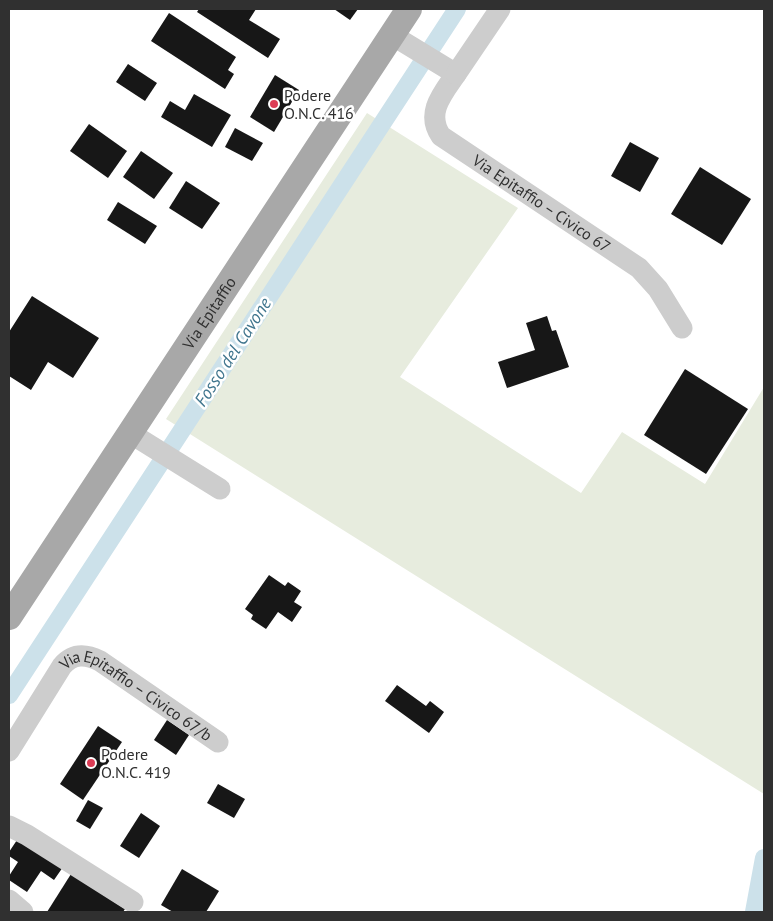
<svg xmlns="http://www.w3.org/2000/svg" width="773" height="921" font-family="'PT Sans',sans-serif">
	<rect width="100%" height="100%" fill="#fff"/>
	<polygon fill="#e7ecde" points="367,113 518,208 400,377 581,493 622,432 705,484 764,387 764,794 166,419"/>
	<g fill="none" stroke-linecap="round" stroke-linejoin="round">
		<g stroke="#cce1ea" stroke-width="18">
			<polyline points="9,695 457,9"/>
			<polyline points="754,912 764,858"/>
		</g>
	</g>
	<g fill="#171717">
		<polygon points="199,9 256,9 249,20 280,39 268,58 197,12"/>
		<polygon points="334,9 358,9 350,20"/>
		<polygon points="169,13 236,57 228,70 234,74 225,89 151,41"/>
		<polygon points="128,64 157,83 145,101 116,82"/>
		<polygon points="275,75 299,90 274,132 250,117"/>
		<polygon points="194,94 231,115 212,147 161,117 170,101 185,110"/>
		<polygon points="89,124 127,151 108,178 70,151"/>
		<polygon points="235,128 263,143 252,161 225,147"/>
		<polygon points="630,142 659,158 640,192 611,176"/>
		<polygon points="141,151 173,173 154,199 123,177"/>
		<polygon points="700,167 751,199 722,245 671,214"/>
		<polygon points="186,181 220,203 202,229 169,208"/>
		<polygon points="118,202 157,226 145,244 107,220"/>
		<polygon points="32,296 99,338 73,378 48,362 31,390 9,376 9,332"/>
		<polygon points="547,316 552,331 556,330 569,367 507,388 498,362 535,350 526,323"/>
		<polygon points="685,369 748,409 706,474 644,435"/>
		<polygon points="269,575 285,586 288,582 301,591 294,602 302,607 292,622 278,612 266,629 251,619 253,615 245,609"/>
		<polygon points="397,685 426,706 430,701 444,712 429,733 385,701"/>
		<polygon points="167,720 189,735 176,755 154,740"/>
		<polygon points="98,726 122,742 83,800 60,784"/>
		<polygon points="218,784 245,799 234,818 207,803"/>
		<polygon points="88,800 103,808 90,829 76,821"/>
		<polygon points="141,813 160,826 139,858 120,846"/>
		<polygon points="19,837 63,867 54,880 41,871 27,892 9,880 9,876 18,862 9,856 9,852"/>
		<polygon points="182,869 219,891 206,912 173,912 161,905"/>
		<polygon points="71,874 125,909 123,912 47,912"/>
	</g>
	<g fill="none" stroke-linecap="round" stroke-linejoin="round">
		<g stroke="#cdcdcd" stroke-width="21">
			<path id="s1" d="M392,35l64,39c-13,19 -31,39 -15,62l198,132 19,21 24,39"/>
			<polyline points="456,74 500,9"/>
			<polyline points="130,433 220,489"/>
			<path id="s2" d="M9,751l53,-85c11,-13 24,-12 38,-5l118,81"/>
			<polyline points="9,826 27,835 133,902"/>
			<polyline points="9,900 23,912"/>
		</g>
		<path stroke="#a8a8a8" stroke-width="26" id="s3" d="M9,617l400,-608"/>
	</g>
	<g fill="#dc3c55" stroke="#fff" stroke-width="2">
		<circle cx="274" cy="104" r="5"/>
		<circle cx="91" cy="763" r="5"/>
	</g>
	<g text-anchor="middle" stroke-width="5" stroke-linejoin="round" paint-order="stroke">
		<g font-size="16" fill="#303030" stroke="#fff" text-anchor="start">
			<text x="284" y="101">Podere<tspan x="284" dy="18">O.N.C. 416</tspan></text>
			<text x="101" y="760">Podere<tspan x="101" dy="18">O.N.C. 419</tspan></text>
		</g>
		<g font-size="16" fill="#303030" stroke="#fff">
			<text dy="6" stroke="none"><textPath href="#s1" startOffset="265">Via Epitaffio – Civico 67</textPath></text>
			<text dy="6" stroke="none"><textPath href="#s3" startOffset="364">Via Epitaffio</textPath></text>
			<text dy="6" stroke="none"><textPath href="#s2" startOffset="188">Via Epitaffio – Civico 67/b</textPath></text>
		</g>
		<g font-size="18" font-style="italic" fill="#41768e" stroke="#fff">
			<text transform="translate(233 352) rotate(-57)" y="6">Fosso del Cavone</text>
		</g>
	</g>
	<rect width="773" height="921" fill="none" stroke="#303030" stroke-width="20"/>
</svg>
